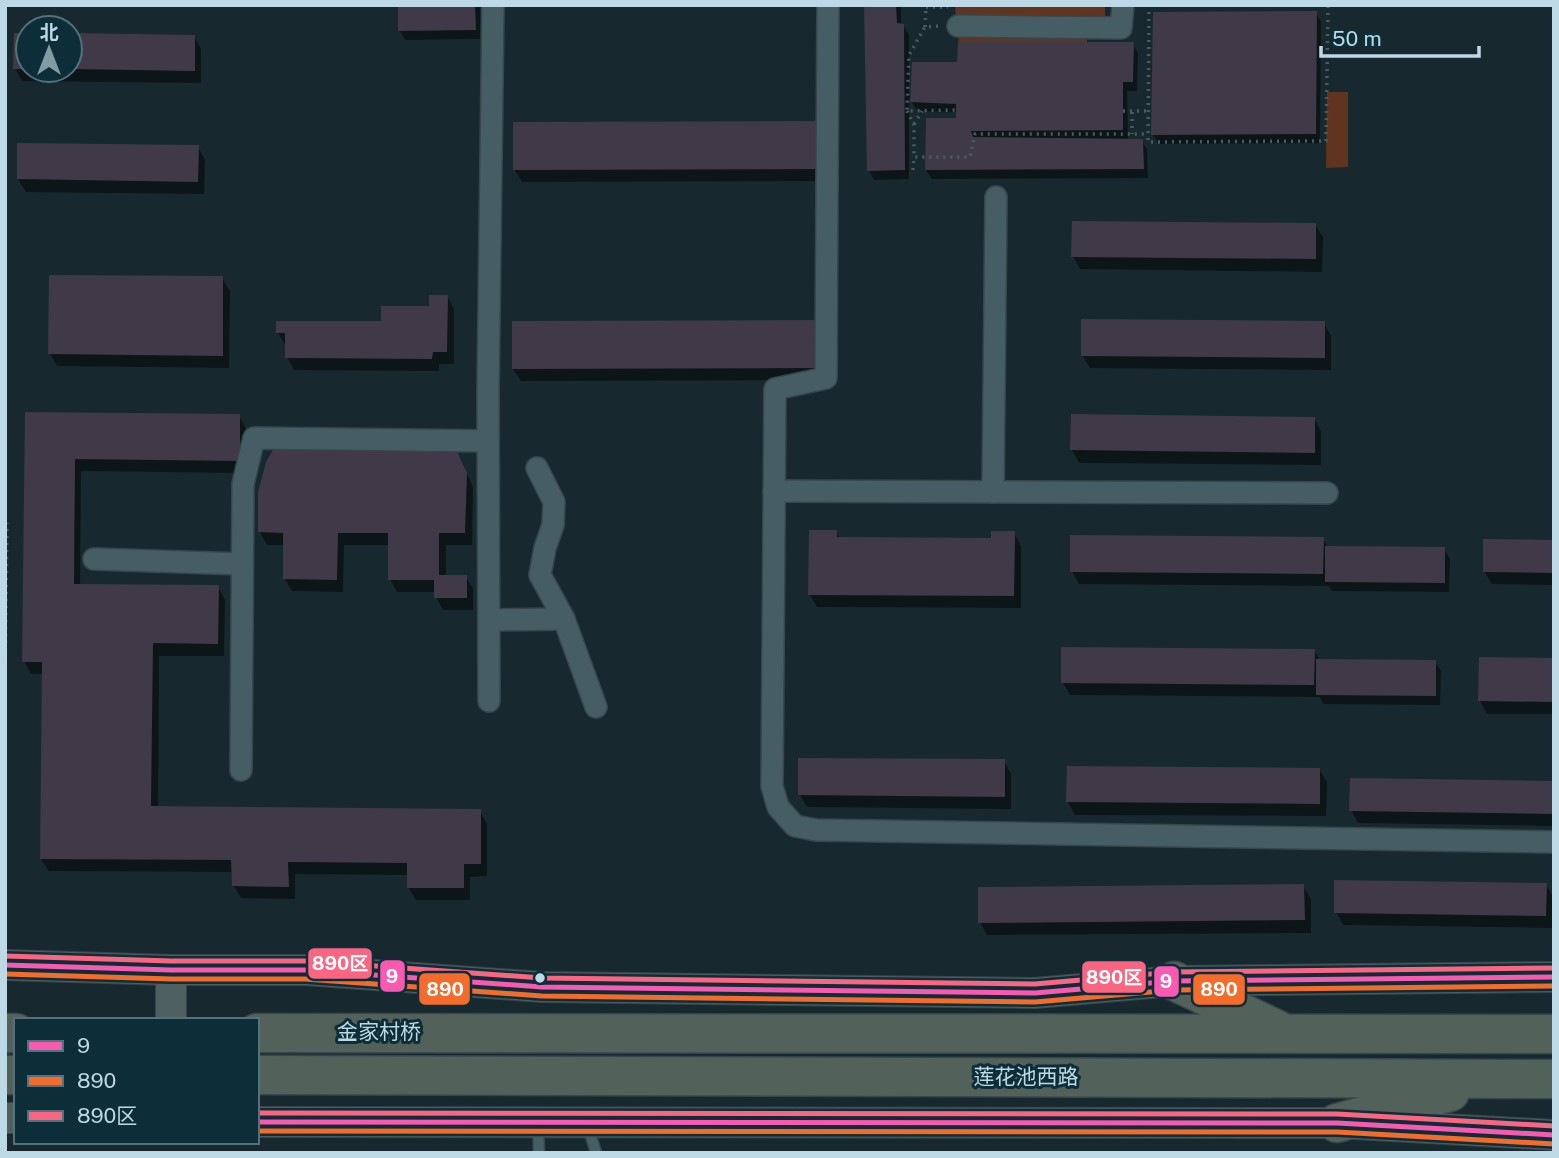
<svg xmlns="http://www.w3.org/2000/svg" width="1559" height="1158" font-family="'Public Sans','Noto Sans SC',sans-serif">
	<rect width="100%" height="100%" fill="#17292e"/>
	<g fill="#613420">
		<polygon points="955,5 1105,5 1105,16 956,15"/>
		<polygon points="959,38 1087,38 1087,42 958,42"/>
		<polygon points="1327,92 1348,92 1348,167 1326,168"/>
	</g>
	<g fill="#0007">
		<polygon points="399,5 480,5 480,39 405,40 400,31"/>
		<polygon points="865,5 901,5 901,25 903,25 909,35 909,95 912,95 959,64 1133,44 1138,53 1137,91 1127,91 1128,140 1142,140 1147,150 1148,178 932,179 926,170 958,119 958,112 917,111 909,97 909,179 874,180 869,170"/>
		<polygon points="1155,13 1316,13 1321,22 1320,143 1159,144 1153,135"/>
		<polygon points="28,35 28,70 70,70 70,35 194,36 201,49 201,83 22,81 15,68"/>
		<polygon points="821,123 828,181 522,182 515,170"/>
		<polygon points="198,147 205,160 204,194 26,192 18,179"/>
		<polygon points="1315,225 1323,237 1322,272 1080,269 1073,256"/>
		<polygon points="222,278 230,291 229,368 57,366 50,353"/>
		<polygon points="447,296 454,309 454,364 439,364 439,371 294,370 287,357 287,345 285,345 278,333 383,323 431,308"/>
		<polygon points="819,322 826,380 521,381 513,369"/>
		<polygon points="1324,323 1331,336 1331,370 1090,368 1082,355"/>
		<polygon points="27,414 239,416 246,429 246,473 81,471 80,586 218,587 225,600 224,656 159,656 158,808 480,811 487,824 487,876 470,877 470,900 416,900 408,887 409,875 295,874 295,899 241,898 234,886 233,872 49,871 41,859 43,674 31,674 24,661"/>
		<polygon points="1314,418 1321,431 1321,465 1079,463 1072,450"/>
		<polygon points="463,464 473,487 472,545 446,545 446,577 466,577 473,589 473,610 443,610 436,597 436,592 397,592 390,579 390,545 344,545 343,592 292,591 285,579 285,545 267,545 260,532"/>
		<polygon points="836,532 840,539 992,539 1014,533 1021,546 1021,608 817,607 810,595"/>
		<polygon points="1323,539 1328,548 1444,549 1450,559 1449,592 1332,591 1329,586 1079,584 1072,571"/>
		<polygon points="1554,542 1554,585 1492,584 1484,571"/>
		<polygon points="1314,650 1320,661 1435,662 1441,671 1440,705 1323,704 1320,697 1070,695 1063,683"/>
		<polygon points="1554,660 1554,714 1487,714 1480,701"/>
		<polygon points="1004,761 1011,774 1011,809 807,807 800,795"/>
		<polygon points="1319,769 1327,782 1326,816 1075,815 1068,802"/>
		<polygon points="1554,783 1554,826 1358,823 1351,810"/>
		<polygon points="1546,885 1553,897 1553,928 1343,925 1336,912"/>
		<polygon points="1303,886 1311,899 1311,933 987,935 980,922"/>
	</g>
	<g fill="#403947">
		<polygon points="398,5 475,5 476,30 398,31"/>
		<polygon points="864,5 896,5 897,23 904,24 905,170 867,171"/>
		<polygon points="1317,11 1316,134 1151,135 1153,12"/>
		<polygon points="14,33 28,33 28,69 13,69"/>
		<polygon points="70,33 195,35 195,71 70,69"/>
		<polygon points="958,42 1134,42 1133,82 1123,82 1123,130 971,131 973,137 1143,139 1144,169 925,170 926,118 956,118 956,104 910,102 912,62 957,62"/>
		<polygon points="822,121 822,169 513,170 513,122"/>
		<polygon points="17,143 199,145 198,182 17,179"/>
		<polygon points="1072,221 1316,223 1316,259 1071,257"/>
		<polygon points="49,275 223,276 223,356 48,354"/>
		<polygon points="429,295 448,295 447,352 433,352 432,359 285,358 285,333 276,333 276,321 381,321 381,306 429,306"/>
		<polygon points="1081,319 1325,321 1325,358 1081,356"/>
		<polygon points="820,320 820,368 512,369 512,321"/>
		<polygon points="25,412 240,414 240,461 75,459 74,584 219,585 218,644 153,643 151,806 481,809 481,864 464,864 464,888 407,888 407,863 288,862 289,887 232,886 231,860 40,859 42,662 22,662"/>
		<polygon points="1071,414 1315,417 1315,453 1070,450"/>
		<polygon points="274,448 456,449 467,473 465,533 439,533 439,575 467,575 467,598 434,598 434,580 388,580 388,533 338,533 337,580 283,579 283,533 258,532 258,492 266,462"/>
		<polygon points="809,530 837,530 837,537 991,538 991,531 1015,531 1014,596 808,595"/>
		<polygon points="1070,535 1324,537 1323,574 1070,572"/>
		<polygon points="1483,539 1554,540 1554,573 1483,572"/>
		<polygon points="1325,546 1445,547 1445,583 1325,582"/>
		<polygon points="1061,647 1315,649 1314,685 1061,683"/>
		<polygon points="1479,657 1554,658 1554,702 1478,701"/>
		<polygon points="1316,659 1436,660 1436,696 1316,695"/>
		<polygon points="798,758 1005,759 1005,797 798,795"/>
		<polygon points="1067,766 1320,768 1320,804 1066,802"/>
		<polygon points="1350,778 1554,781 1554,814 1349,811"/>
		<polygon points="1334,880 1547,883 1546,916 1334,913"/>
		<polygon points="1304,884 1305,920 978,923 978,887"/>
	</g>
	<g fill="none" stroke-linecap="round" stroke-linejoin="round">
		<g stroke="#36464b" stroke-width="13">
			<g id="lane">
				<polyline points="538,1123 539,1153"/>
				<polyline points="588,1126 596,1153"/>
			</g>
		</g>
		<g stroke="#36464b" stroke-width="24">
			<g id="street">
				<polyline points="828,5 826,378 775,389 772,786 778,807 795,826 816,830 1554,842"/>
				<polyline points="958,26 1121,28 1123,5"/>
				<polyline points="537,468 554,502 553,525 545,548 540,575 564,619 596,707"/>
				<polyline points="774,491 1327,493"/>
				<polyline points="993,492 996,197"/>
				<polyline points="94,559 242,564"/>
				<polyline points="489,620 564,619"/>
				<polyline points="489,701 488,392 493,5"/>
				<polyline points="241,770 243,484 254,438 488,441"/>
			</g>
		</g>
		<g stroke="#36464b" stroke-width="32">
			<g id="secondary">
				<polyline points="5,965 171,970 305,970 542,987 1035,993 1174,981 1554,977"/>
				<polyline points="171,970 171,1020"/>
				<polyline points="5,1118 16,1118"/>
				<polyline points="257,1122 1337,1123 1554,1135"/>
			</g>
		</g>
		<g stroke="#36464b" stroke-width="41">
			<g id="highway">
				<polyline points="1174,981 1278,1030"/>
				<polyline points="5,1033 16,1033"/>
				<polyline points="257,1033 1554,1034"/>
				<polyline points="5,1075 16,1075"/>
				<polyline points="257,1075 1554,1079"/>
				<polyline points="1337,1123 1450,1092"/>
			</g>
		</g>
		<g stroke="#4a5c62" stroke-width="3.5" stroke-dasharray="2 5" stroke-linecap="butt">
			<polyline points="1149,5 1148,142 1326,141 1328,5"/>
			<polyline points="926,7 948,7"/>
			<polyline points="938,26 925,27 909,55 907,111 956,110"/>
			<polyline points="925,27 926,8"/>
			<polyline points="907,111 914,125 914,157 970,157 975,134 1148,134"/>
			<polyline points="1123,111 1149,111"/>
			<polyline points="1132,112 1132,134"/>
			<polyline points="914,124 922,111"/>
			<polyline points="913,170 914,157"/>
			<polyline points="5,685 7,523"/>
		</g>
		<use href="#lane" stroke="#475d64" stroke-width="10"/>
		<use href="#street" stroke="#475d64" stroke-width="21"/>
		<use href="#secondary" stroke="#4d5f60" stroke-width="30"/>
		<use href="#highway" stroke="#53615b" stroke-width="38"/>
		<g stroke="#0d2e38" stroke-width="10">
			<g id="bus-1">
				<polyline points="5,965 171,970 305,970 542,987 1035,993 1174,981 1554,977"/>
				<polyline points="257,1122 1337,1123 1554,1135"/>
			</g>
		</g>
		<g stroke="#0d2e38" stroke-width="10">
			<g id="bus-2">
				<polyline points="5,974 171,979 305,979 542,996 1035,1002 1174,990 1554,986"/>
				<polyline points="257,1131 1337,1132 1554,1144"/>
			</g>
		</g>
		<g stroke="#0d2e38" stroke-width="10">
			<g id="bus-3">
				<polyline points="5,956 171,961 306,961 542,978 1035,984 1174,972 1554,968"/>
				<polyline points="257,1113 1337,1114 1554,1126"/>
			</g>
		</g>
		<use href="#bus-1" stroke="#f75aaf" stroke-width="5"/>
		<use href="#bus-2" stroke="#f36c2b" stroke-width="5"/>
		<use href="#bus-3" stroke="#fa6682" stroke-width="5"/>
	</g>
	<circle fill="#bcd9e5" stroke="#0d2e38" stroke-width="2.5" cx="540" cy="978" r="6"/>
	<g text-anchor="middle" stroke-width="6" stroke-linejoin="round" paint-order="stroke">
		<g font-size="21" fill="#bcd9e5" stroke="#0d2e38">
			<text x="379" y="1039">金家村桥</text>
			<text x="1026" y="1084">莲花池西路</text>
		</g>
	</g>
	<g stroke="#0d2e38" stroke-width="2.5">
		<rect x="307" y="947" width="66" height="33" rx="7" fill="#fa6682"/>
		<rect x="379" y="959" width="27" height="34" rx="7" fill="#f75aaf"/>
		<rect x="1081" y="960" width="66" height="34" rx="7" fill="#fa6682"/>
		<rect x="1153" y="965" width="27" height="33" rx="7" fill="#f75aaf"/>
		<rect x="418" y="972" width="53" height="34" rx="7" fill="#f36c2b"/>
		<rect x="1192" y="973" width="54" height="33" rx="7" fill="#f36c2b"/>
	</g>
	<g font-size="19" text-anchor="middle" font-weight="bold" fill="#fff">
		<text x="340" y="970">890区</text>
		<text x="392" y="983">9</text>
		<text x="1114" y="984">890区</text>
		<text x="1166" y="988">9</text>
		<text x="445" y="996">890</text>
		<text x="1219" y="996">890</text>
	</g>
	<rect width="1559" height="1158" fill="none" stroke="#bcd9e5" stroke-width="14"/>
	<rect x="14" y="1018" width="245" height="126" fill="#0d2e38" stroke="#53727d" stroke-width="2"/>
	<rect x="28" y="1041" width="35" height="10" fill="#f75aaf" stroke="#53727d" stroke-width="2"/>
	<text x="77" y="1053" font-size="21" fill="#bcd9e5">9</text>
	<rect x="28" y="1076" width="35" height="10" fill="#f36c2b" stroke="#53727d" stroke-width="2"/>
	<text x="77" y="1088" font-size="21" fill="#bcd9e5">890</text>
	<rect x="28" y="1111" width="35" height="10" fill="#fa6682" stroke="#53727d" stroke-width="2"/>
	<text x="77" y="1123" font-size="21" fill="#bcd9e5">890区</text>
	<g transform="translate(49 49)"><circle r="33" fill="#0d2e38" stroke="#53727d" stroke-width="2"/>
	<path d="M0-5L12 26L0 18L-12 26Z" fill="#829ba5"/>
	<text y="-10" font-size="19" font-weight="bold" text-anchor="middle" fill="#bcd9e5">北</text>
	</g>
	<path d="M1321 46v10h158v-10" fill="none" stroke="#bcd9e5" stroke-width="3.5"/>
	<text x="1332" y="46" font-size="21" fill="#bcd9e5" stroke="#0d2e38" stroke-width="5" paint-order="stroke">50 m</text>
</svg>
